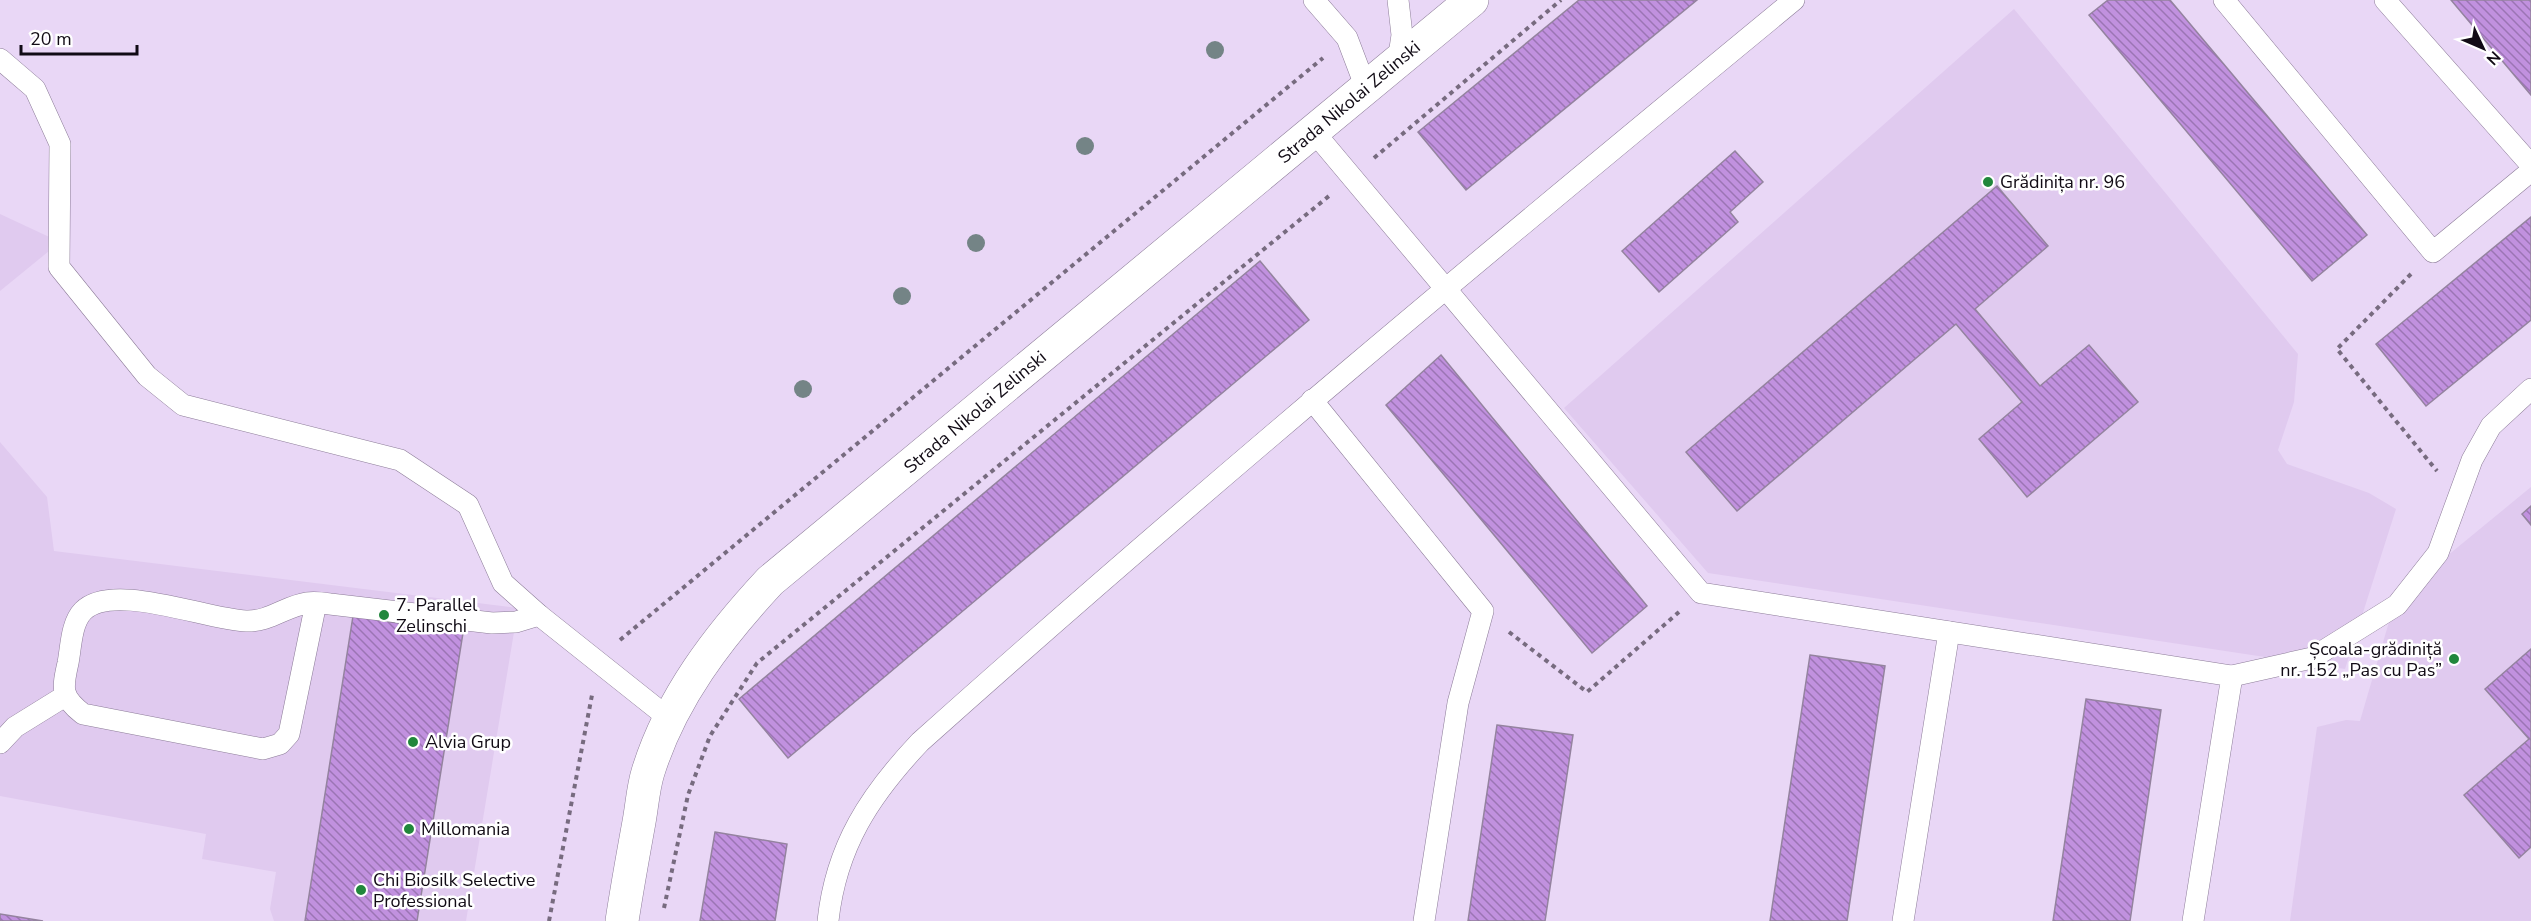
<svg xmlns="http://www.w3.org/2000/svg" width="2531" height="921" font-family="'Nunito Sans',sans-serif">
	<defs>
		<pattern id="building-back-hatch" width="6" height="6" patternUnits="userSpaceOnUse" patternTransform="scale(1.5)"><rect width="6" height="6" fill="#c191df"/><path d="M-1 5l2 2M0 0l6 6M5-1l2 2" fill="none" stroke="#9b75b4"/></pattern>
	</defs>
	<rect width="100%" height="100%" fill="#e9d7f6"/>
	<g fill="#e0caef">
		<polygon points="2014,9 2298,354 2294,402 2278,450 2287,464 2369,493 2396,509 2345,669 1708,573 1564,408"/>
		<polygon points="0,214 60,242 0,291"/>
		<polygon points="0,442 47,497 54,551 518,608 466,921 274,921 270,909 276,872 202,859 206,834 0,796"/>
		<polygon points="2531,487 2531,921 2290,921 2317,727 2346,720 2360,721 2396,598"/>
	</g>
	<g fill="url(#building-back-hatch)" stroke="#94839f" stroke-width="1.5">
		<polygon points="1579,0 1697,0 1466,190 1418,132"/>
		<polygon points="2108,0 2170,0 2367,235 2312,281 2089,15"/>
		<polygon points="2451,0 2531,0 2531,95"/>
		<polygon points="1735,151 1763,182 1730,212 1738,222 1659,292 1622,251"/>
		<polygon points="1997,186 2048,246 1975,309 2040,386 2089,345 2138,402 2027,497 1979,439 2022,402 1956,324 1737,511 1686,452"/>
		<polygon points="2531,217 2531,320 2426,406 2376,344"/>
		<polygon points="1260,261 1309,320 788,758 739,699"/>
		<polygon points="1441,355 1647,606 1592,653 1386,405"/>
		<polygon points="2531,506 2531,525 2522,514"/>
		<polygon points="353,616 463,633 417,921 305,921"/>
		<polygon points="2531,649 2531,847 2519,858 2464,795 2529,739 2485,689"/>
		<polygon points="1810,655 1885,666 1847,921 1770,921"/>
		<polygon points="2086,699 2161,710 2130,921 2053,921"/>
		<polygon points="1497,725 1573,735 1545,921 1468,921"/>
		<polygon points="715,832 787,844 775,921 700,921"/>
		<polygon points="0,914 43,921 0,921"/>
	</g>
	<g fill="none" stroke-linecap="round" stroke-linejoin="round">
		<g stroke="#8c7c98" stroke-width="22">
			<g id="service">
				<polyline points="1314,0 1347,38 1366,88"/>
				<polyline points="2224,0 2433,252 2531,171"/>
				<polyline points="2385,0 2531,165"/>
				<polyline points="0,59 35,89 60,144 59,267 147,376 183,405 400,460 468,505 503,583 539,615 671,720"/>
				<polyline points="1398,62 1402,35 1398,0"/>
				<polyline points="1314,132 1701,593 2232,676 2193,921"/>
				<polyline points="1312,400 1483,611 1458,703 1424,921"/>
				<path d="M316,603l-27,131 -9,10 -17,5 -180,-35c-22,-17 -21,-25 -15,-51 3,-15 3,-40 15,-52 29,-30 125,9 163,10 23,1 40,-15 61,-18 7,-1 16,0 23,1l162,19 24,-1 23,-7"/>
				<polyline points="2232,676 2312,658 2397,605 2438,553 2472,460 2491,426 2531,389"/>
				<polyline points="0,743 15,727 65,696"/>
				<path d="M828,921c8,-75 42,-126 92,-179 285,-255 579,-499 874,-742"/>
				<polyline points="1903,921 1949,632"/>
			</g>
		</g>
		<g stroke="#8c7c98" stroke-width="34">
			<path id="tertiary" d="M622,921c5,-33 11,-66 17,-99 3,-16 4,-34 9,-50 23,-74 70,-135 122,-191l702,-581"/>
		</g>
		<g stroke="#776b7f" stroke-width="4" stroke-dasharray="4.5 4.5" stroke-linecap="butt">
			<polyline points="1374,158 1561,0"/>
			<polyline points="2411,274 2337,349 2437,471"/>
			<polyline points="1509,632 1587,692 1679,612"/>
			<polyline points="620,640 1323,58"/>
			<polyline points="664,908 688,795 710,736 757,663 1329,196"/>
			<polyline points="549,921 592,695"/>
		</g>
		<use href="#service" stroke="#fff" stroke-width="21"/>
		<use href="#tertiary" stroke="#fff" stroke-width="33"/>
	</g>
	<g fill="#748486">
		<circle cx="1215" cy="50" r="9"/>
		<circle cx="1085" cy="146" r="9"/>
		<circle cx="976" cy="243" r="9"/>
		<circle cx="902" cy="296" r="9"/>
		<circle cx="803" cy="389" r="9"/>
	</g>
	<g fill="#21873c" stroke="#fff" stroke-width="2">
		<circle cx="1988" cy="182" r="6"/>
		<circle cx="384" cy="615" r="6"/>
		<circle cx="2454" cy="659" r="6"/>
		<circle cx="413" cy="742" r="6"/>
		<circle cx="409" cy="829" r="6"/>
		<circle cx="361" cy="890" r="6"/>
	</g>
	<g text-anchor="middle" stroke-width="5" stroke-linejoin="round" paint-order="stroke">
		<g font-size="18" fill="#110b15" stroke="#fff">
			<text transform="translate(1349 102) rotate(-40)" y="6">Strada Nikolai Zelinski</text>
			<text transform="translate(975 412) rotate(-40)" y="6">Strada Nikolai Zelinski</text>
		</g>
		<g font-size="18" fill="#110b15" stroke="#fff" text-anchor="start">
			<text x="2000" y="188">Grădinița nr. 96</text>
			<text x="396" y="611">7. Parallel<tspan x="396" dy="21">Zelinschi</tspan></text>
			<text x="2442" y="655" text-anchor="end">Școala-grădiniță<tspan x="2442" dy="21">nr. 152 „Pas cu Pas”</tspan></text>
			<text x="425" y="748">Alvia Grup</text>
			<text x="421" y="835">Millomania</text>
			<text x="373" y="886">Chi Biosilk Selective<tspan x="373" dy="21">Professional</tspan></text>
		</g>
	</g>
	<g transform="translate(2483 48) rotate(134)" stroke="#ffffff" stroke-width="4.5" paint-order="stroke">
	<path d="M0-4.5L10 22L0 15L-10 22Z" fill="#110b15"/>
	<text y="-9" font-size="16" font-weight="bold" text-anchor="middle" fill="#110b15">N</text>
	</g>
	<path d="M21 45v9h116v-9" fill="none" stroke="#110b15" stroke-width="3"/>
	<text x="30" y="45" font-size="18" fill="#110b15" stroke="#ffffff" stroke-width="4.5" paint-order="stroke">20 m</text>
</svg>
